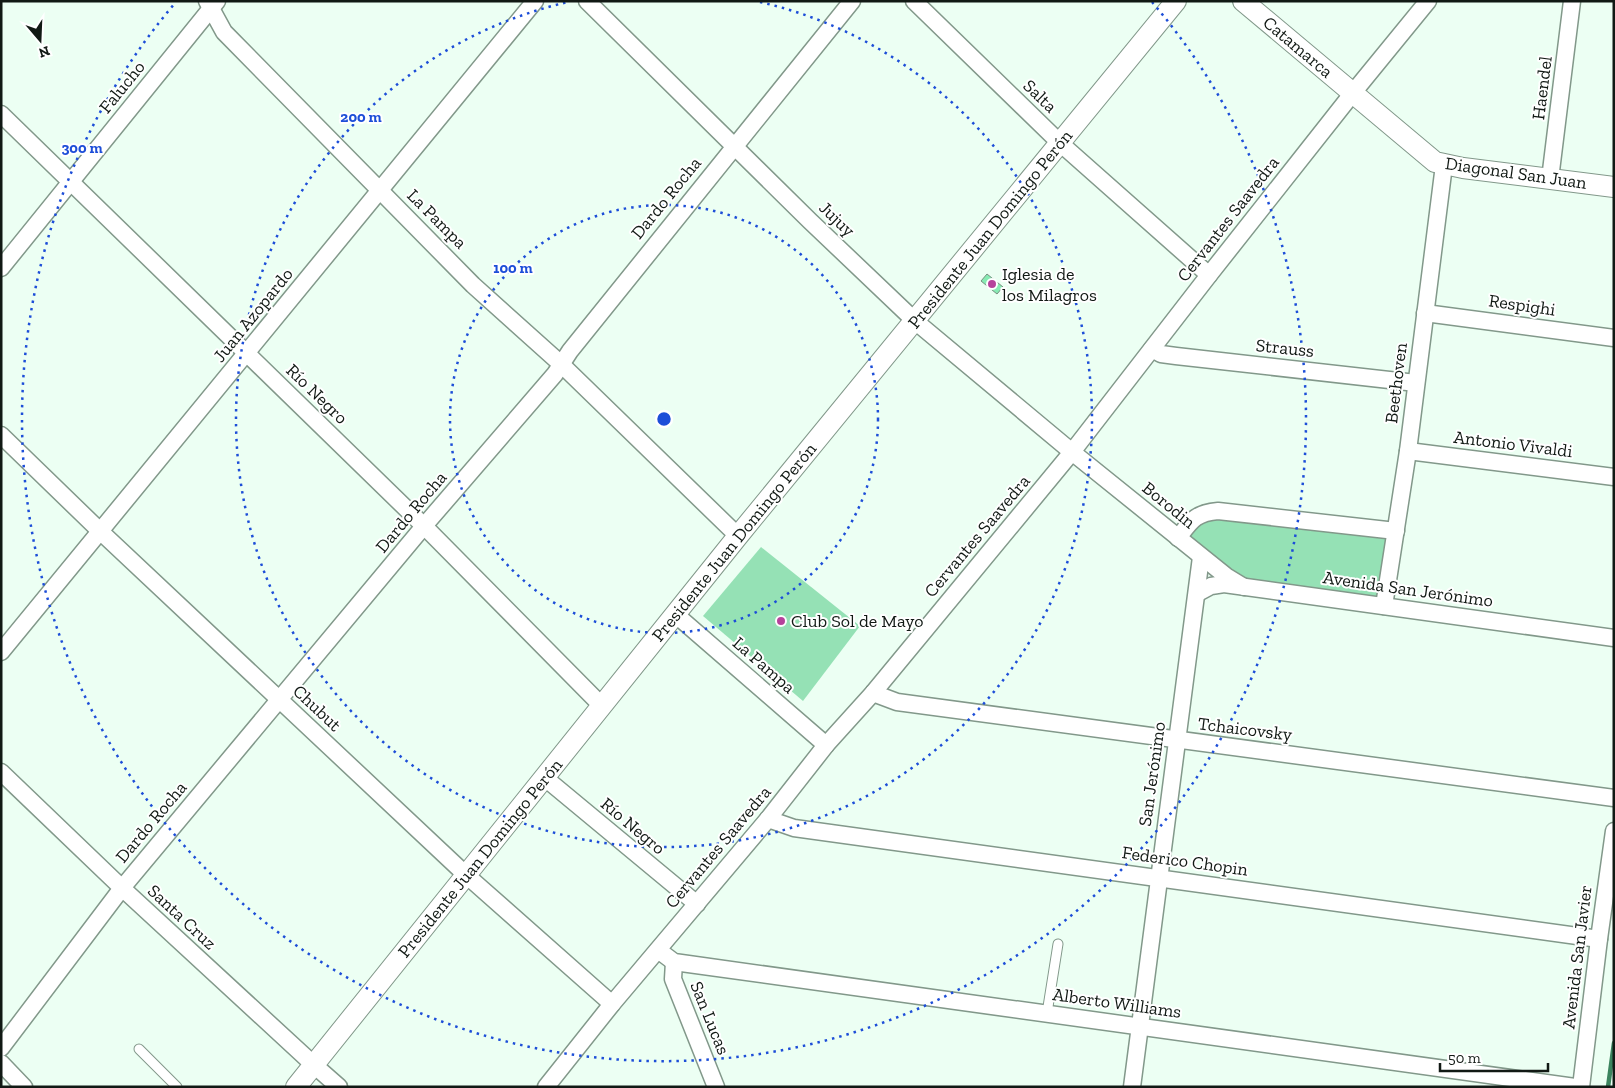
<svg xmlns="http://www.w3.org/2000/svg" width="1615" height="1088" font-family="'Zilla Slab',serif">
	<rect width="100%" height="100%" fill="#ecfff3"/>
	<g fill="#95e1b5">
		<polygon points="1216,518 1387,538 1379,595 1374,597 1254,581 1239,575 1189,540 1194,526"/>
		<polygon points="761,547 860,626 803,701 703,616"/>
	</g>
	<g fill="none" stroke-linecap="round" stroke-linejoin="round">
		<polyline stroke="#3b845e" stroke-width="4.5" points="1608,1087 1614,1043"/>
	</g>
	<polygon fill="#87ebb3" stroke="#798f81" points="987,274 1003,287 997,294 981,281"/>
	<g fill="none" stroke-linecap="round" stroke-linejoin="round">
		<g stroke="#82988a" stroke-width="11">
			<g id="service">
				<polyline points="1047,1013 1058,944"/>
				<polyline points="139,1049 177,1087"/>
			</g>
		</g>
		<g stroke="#82988a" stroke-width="19">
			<g id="minor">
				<polyline points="207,1 224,32 473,285 561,364 738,536"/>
				<polyline points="587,1 810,221 915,321 1072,452 1226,576 1244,587"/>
				<polyline points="914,1 1060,143 1209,275"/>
				<polyline points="1,114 424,526 602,706"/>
				<polyline points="1550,179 1572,1"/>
				<polyline points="1,268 217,1"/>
				<polyline points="1425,313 1614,338"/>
				<polyline points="1152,349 1161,354 1176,356 1416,383"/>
				<polyline points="1,435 101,532 465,874 612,1004"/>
				<polyline points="1408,451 1614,477"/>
				<path d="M1178,538c13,-17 17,-25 40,-27l178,20"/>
				<polyline points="1198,593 1211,586 1224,584 1614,638"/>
				<polyline points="1384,606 1408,451 1444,165"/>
				<polyline points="675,614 826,745"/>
				<polyline points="1,652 535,1"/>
				<polyline points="873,693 897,702 1614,798"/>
				<polyline points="1,772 122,888 314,1065 339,1087"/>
				<polyline points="545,778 697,904"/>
				<polyline points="768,819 794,828 1599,939"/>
				<polyline points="658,950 674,962 1575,1087"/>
				<polyline points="674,962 673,979 716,1087"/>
				<polyline points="1,1048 122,888 424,526 555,374 570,351 852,1"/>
				<polyline points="1,1063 24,1087"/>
				<polyline points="546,1087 612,1004 768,819 826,745 873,693 1072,452 1209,275 1352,94 1428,1"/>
				<polyline points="1132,1087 1201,557"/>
				<polyline points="1581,1087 1599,939 1614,831"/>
			</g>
		</g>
		<g stroke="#82988a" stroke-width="22">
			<g id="tertiary">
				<polyline points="1243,1 1435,162 1463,168 1614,187"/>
				<polyline points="296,1087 738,536 1176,1"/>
			</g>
		</g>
		<use href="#service" stroke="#fff" stroke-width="9"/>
		<use href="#minor" stroke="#fff" stroke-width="16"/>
		<use href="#tertiary" stroke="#fff" stroke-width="20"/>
	</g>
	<g fill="none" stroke="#1d4ed8" stroke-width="2.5" stroke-dasharray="2.5 5">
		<circle cx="664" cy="419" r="214"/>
		<path d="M760 2A428 428 0 1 1 568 2"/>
		<path d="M1152 2A642 642 0 1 1 176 2"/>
	</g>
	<g fill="#b6429b" stroke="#fff" stroke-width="2">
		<circle cx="992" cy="284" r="5"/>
		<circle cx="781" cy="621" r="5"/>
	</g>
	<g text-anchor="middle" stroke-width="4" stroke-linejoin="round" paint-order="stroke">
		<g font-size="18" fill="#111914" stroke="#fff">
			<text transform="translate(1298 47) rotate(40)" y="6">Catamarca</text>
			<text transform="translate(122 87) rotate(-51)" y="6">Falucho</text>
			<text transform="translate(1542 88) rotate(-83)" y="6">Haendel</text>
			<text transform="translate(1040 96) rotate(44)" y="6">Salta</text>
			<text transform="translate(1516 173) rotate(8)" y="6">Diagonal San Juan</text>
			<text transform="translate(666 198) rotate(-51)" y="6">Dardo Rocha</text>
			<text transform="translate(437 219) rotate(45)" y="6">La Pampa</text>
			<text transform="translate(837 219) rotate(44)" y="6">Jujuy</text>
			<text transform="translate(1228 219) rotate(-52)" y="6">Cervantes Saavedra</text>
			<text transform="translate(990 229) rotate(-51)" y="6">Presidente Juan Domingo Perón</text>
			<text transform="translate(1522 305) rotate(8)" y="6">Respighi</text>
			<text transform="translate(253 315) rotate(-51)" y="6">Juan Azopardo</text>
			<text transform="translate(1285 348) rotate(6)" y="6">Strauss</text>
			<text transform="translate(1396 383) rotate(-83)" y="6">Beethoven</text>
			<text transform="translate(317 394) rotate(44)" y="6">Río Negro</text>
			<text transform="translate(1513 444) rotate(7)" y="6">Antonio Vivaldi</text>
			<text transform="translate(1169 505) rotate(39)" y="6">Borodin</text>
			<text transform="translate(411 512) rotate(-50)" y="6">Dardo Rocha</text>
			<text transform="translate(977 536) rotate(-50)" y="6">Cervantes Saavedra</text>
			<text transform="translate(734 542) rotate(-51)" y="6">Presidente Juan Domingo Perón</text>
			<text transform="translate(1408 589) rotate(8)" y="6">Avenida San Jerónimo</text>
			<text transform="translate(764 665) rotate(41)" y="6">La Pampa</text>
			<text transform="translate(317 708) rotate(43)" y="6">Chubut</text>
			<text transform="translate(1245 729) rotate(7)" y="6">Tchaicovsky</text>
			<text transform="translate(1152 774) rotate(-82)" y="6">San Jerónimo</text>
			<text transform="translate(151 822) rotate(-50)" y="6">Dardo Rocha</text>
			<text transform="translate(633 826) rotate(40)" y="6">Río Negro</text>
			<text transform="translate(718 847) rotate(-50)" y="6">Cervantes Saavedra</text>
			<text transform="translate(480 858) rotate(-51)" y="6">Presidente Juan Domingo Perón</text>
			<text transform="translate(1185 861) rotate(8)" y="6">Federico Chopin</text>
			<text transform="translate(182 917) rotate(43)" y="6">Santa Cruz</text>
			<text transform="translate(1577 957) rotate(-83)" y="6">Avenida San Javier</text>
			<text transform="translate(1117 1003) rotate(8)" y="6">Alberto Williams</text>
			<text transform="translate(710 1018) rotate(68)" y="6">San Lucas</text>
		</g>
		<g font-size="18" fill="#111914" stroke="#fff" text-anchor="start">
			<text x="1002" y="280">Iglesia de<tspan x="1002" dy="21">los Milagros</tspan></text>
			<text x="791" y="627">Club Sol de Mayo</text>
		</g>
	</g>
	<circle cx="664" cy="419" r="8" fill="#1d4ed8" stroke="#fff" stroke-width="2.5"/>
	<g font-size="15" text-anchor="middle" font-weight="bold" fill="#1d4ed8" stroke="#fff" stroke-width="4" stroke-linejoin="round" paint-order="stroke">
		<text x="361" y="122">200 m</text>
		<text x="82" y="153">300 m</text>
		<text x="513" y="273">100 m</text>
	</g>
	<rect width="1615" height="1088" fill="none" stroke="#111914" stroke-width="5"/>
	<g transform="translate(40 40) rotate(161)" stroke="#ffffff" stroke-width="4" paint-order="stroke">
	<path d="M0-4L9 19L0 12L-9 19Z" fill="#111914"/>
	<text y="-8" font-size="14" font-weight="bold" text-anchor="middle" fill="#111914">N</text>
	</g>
	<path d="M1440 1063v8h108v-8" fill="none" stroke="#111914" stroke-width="2.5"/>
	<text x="1448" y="1063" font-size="15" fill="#111914" stroke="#ffffff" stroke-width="4" paint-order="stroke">50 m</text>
</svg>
